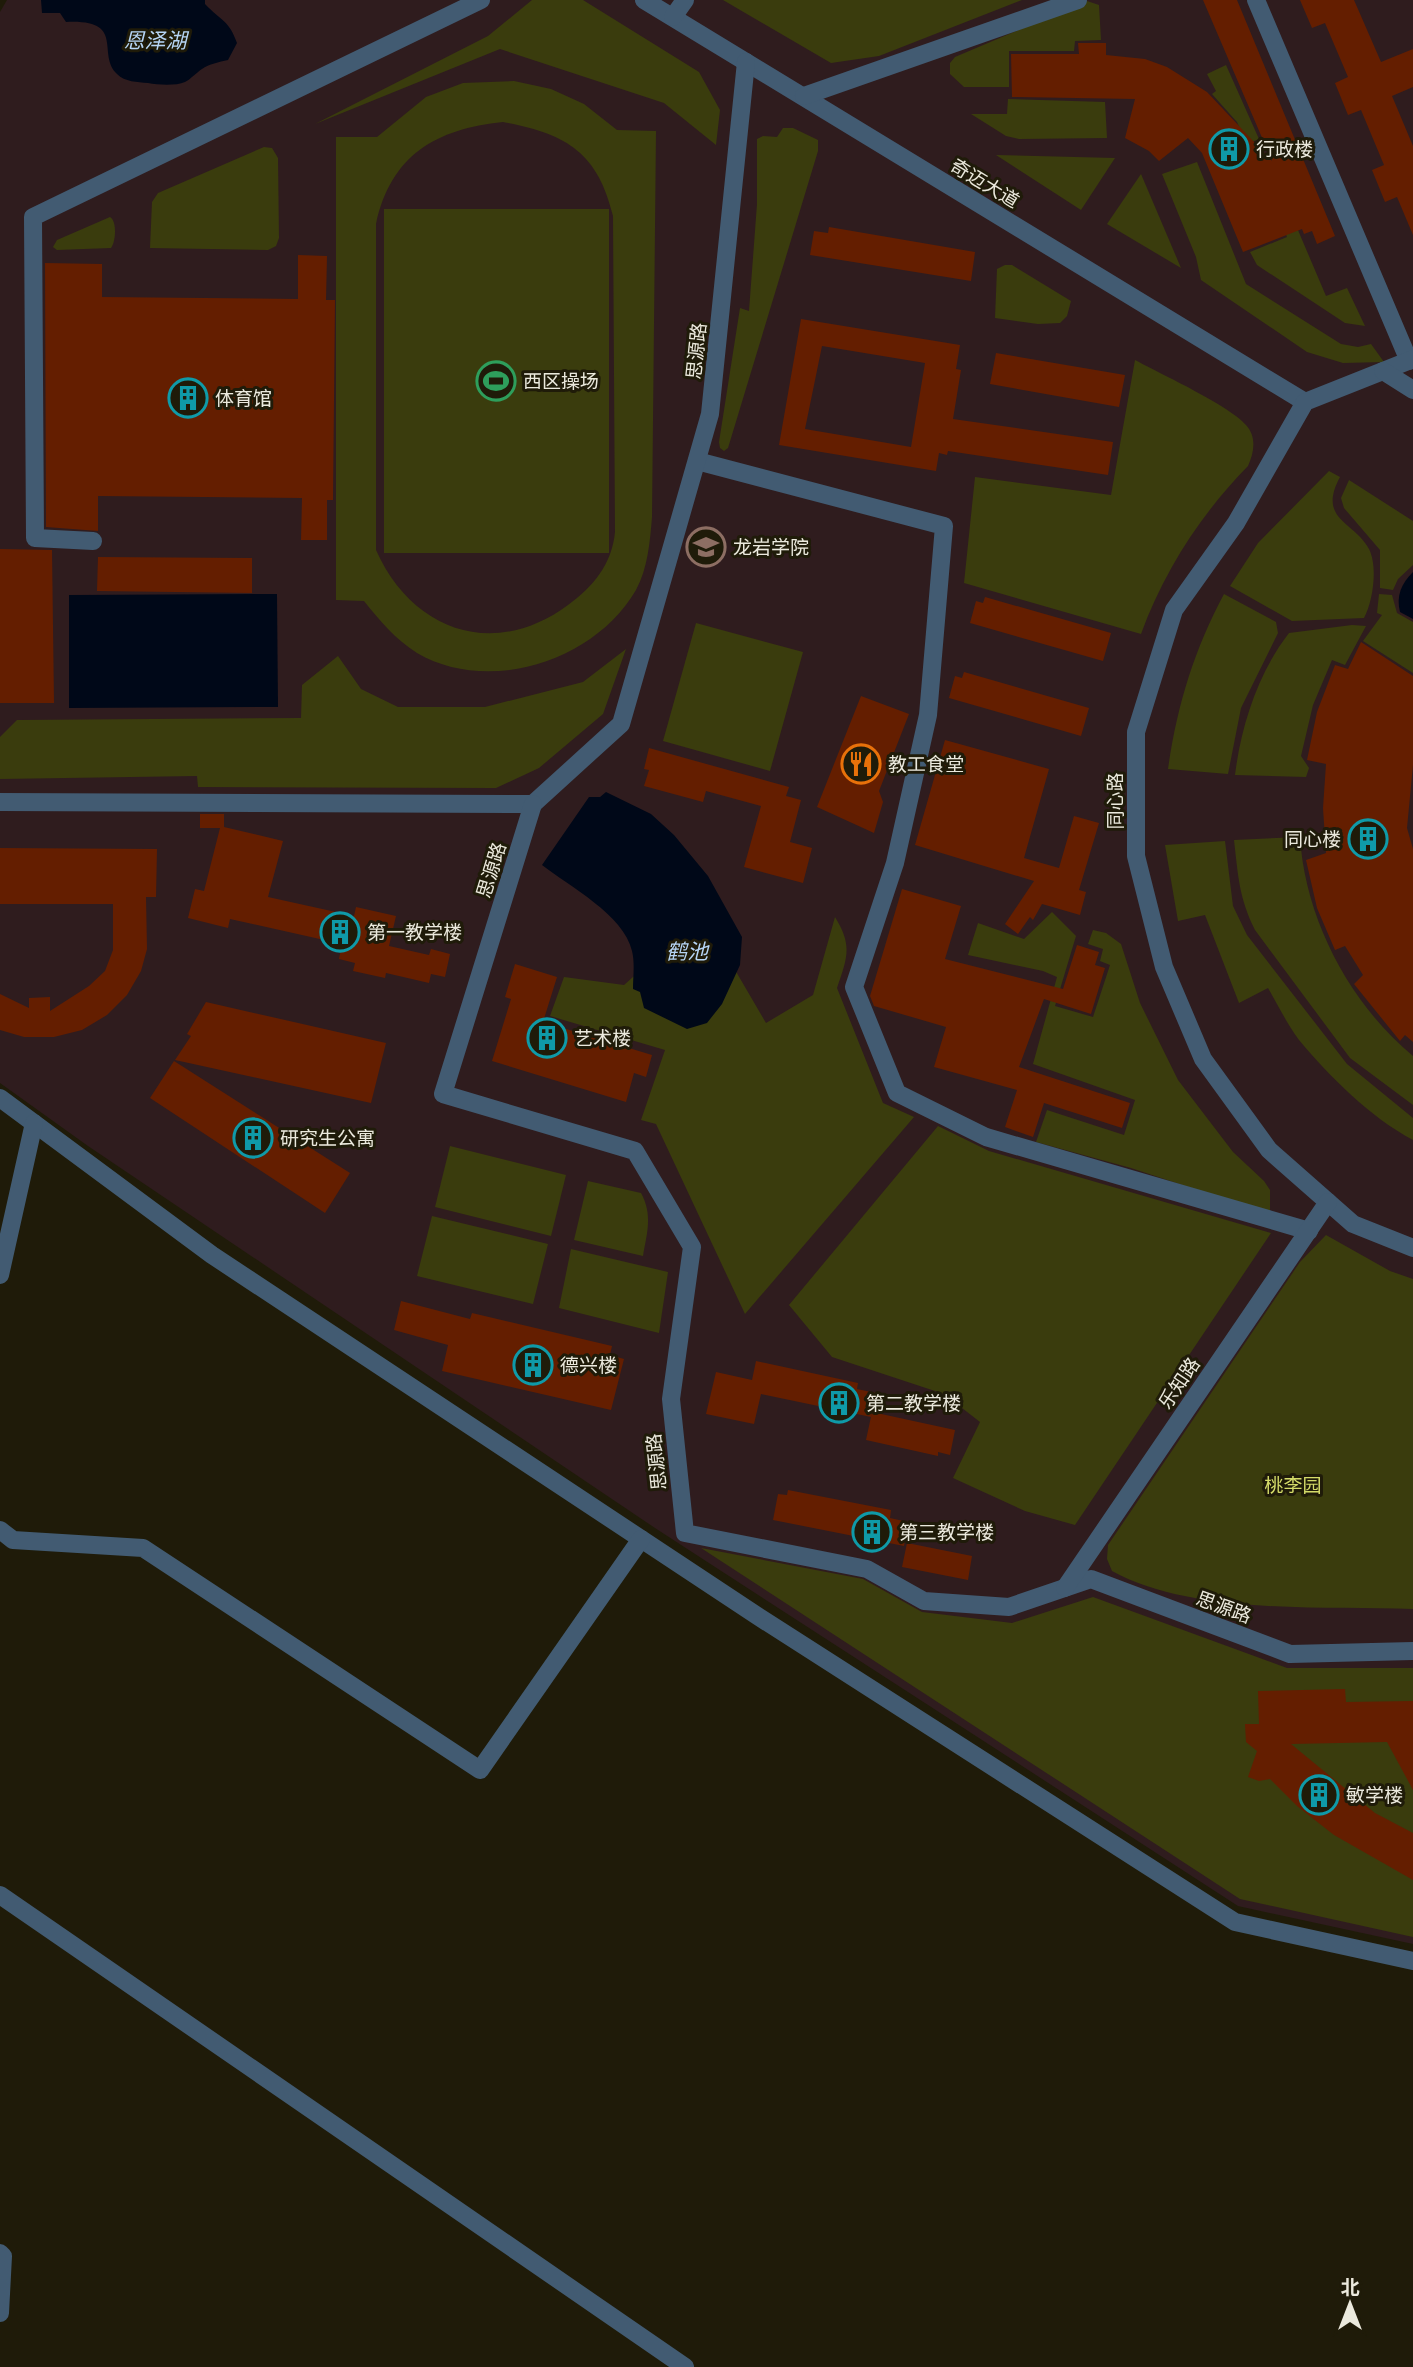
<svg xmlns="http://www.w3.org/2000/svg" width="1413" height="2367" font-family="Ubuntu,'Noto Sans SC',sans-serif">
	<rect width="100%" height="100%" fill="#1f1b09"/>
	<polygon fill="#2f1c1e" points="7,0 1413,0 1413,1944 1238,1906 655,1528 88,1146 0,1083 0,12"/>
	<g fill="#3a3c0d" fill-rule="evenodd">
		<polygon points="532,0 583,0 699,72 720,110 716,145 664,103 500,49 315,124 488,36"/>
		<polygon points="723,0 1022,0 879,56 831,63"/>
		<polygon points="1087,1 1099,5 1101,40 1075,41 1074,51 1009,51 1009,87 964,87 950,74 950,63 955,57"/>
		<polygon points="1226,65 1259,139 1247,144 1237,122 1212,94 1216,91 1207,74"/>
		<path d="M514,81l37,8 33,15 33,26 39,1 -4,386c-2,24 -4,51 -16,73 -41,71 -147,105 -219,63 -22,-14 -37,-32 -53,-52l-28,-1v-463h41l49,-40 37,-14zM503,122c62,11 95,30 110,94l2,316c-3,32 -22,55 -47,73 -74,55 -156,26 -192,-55v-326c15,-69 60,-95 127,-102z"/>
		<polygon points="1008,99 1105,102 1107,138 1019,139 1006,136 971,114 1007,114"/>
		<polygon points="783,128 793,128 818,140 818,151 728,448 724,451 720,448 719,442 740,308 749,311 757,204 757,139 763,136 777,137"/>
		<polygon points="264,147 272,148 278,158 279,238 276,246 268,250 150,248 152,202 158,193"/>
		<polygon points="996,155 1115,158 1081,210"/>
		<polygon points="1197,162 1246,284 1341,344 1358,347 1371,344 1384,362 1343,363 1307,352 1201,280 1196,257 1162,174"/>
		<polygon points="1272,169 1326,296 1347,288 1365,326 1345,323 1257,265 1250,252 1287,237 1261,174"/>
		<polygon points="1141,174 1181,268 1107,224"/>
		<rect x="384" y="209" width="225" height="344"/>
		<path d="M110,217c7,4 6,24 1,31l-54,2 -4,-3 4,-7z"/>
		<polygon points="1005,265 1012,265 1071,301 1067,316 1060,323 1038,324 995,318 997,269"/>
		<path d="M1135,360c26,14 95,46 111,65 11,12 8,28 2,41 -47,48 -84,105 -107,168l-177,-51 11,-106 136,18z"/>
		<path d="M1329,471l11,6c-23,43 14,44 29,72 9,18 4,52 -5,69l-72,3 -62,-35 28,-43z"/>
		<polygon points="1349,480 1413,521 1413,565 1398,579 1393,590 1380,588 1380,550 1344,508 1341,498"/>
		<path d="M1224,594l52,28 2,11 -37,75 -13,66 -60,-5c9,-63 26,-119 56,-175z"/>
		<polygon points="1379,594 1392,595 1397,613 1413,622 1413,673 1363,641 1382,615 1377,613"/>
		<polygon points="696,623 803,652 770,771 663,741"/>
		<path d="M1352,625l14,1 -21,39 -13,-5 -19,45 -12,51 8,12 -3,9 -71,-2c6,-49 23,-102 54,-142z"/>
		<polygon points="626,649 603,714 539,768 496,788 198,787 197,776 0,779 0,737 17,720 301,718 302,685 338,656 361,689 398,707 485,707 583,682"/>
		<path d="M1300,837c5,82 50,167 113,219v49l-63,-47 -95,-128c-16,-32 -17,-55 -21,-90z"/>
		<path d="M1225,841l8,65 14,29 100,129 66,54v22c-43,-23 -83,-63 -114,-100 -12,-16 -21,-35 -31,-52l-29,15 -34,-88 -27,6 -13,-76z"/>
		<polygon points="1052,912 1076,936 1055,1006 1093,1017 1110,965 1100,961 1103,949 1088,944 1093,930 1106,933 1121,944 1140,1003 1178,1080 1233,1152 1264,1181 1270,1190 1270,1214 1131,1168 1036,1142 1047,1110 1124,1135 1135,1100 1033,1064 1057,977 1043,971 968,955 978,923 1024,939"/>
		<path d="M703,915l63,108 47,-28 22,-78c18,29 12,41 2,71l46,115 31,14 -169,197 -89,-190 -15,-4 24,-70 -115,-34 14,-39 60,8z"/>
		<polygon points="938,1126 989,1151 1271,1233 1075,1525 1025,1511 953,1478 980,1422 944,1394 832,1357 789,1305"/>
		<polygon points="450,1146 566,1175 551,1236 435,1207"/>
		<path d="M588,1181l53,12c12,22 6,40 2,63l-69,-16z"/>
		<polygon points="432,1216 548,1244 533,1304 417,1276"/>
		<path d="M1326,1235l64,36 23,8v330c-89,-3 -222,6 -301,-38l-5,-12 1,-14 192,-283z"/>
		<polygon points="571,1249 668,1272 659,1333 559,1308"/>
		<polygon points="701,1548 863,1579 922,1612 1012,1623 1093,1597 1287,1668 1413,1668 1413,1937 1240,1899"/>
	</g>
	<g fill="#000818">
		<path d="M41,0h164v4c16,17 24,16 32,39l-9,17c-9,2 -19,4 -26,9 -5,3 -11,10 -17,13 -9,4 -27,3 -37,1 -11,-1 -23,-1 -31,-9 -21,-20 10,-55 -51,-52l-6,-9h-18z"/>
		<path d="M1413,572v47l-13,-7c-4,-16 1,-28 13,-40z"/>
		<polygon points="277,594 278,707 69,708 69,595"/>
		<path d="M606,792l45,22 23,21 34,41 34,61 -2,28 -18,39 -15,19 -20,6 -43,-21 -4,-16 -7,-3c0,-12 2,-26 -1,-38 -8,-36 -63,-65 -90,-86l47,-68h11z"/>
	</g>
	<g fill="#641e00" fill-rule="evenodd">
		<polygon points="1203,0 1237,0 1335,236 1317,244 1312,231 1304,234 1302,229 1243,252 1202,153 1188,138 1159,161 1149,151 1125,138 1135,99 1012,97 1011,54 1079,54 1078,43 1106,43 1106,55 1145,59 1167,67 1207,92 1272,161"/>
		<polygon points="1300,0 1354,0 1381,62 1413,49 1413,87 1392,96 1413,146 1413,235 1397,197 1385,202 1372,170 1384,165 1361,110 1348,115 1335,83 1348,77 1325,23 1312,28"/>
		<polygon points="829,227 975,252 971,281 810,255 814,231 828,233"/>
		<polygon points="298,255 327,256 326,300 335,300 333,500 327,500 327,540 301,540 302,498 98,496 98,531 46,527 45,263 102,264 102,297 298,299"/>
		<path d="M801,319l159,26 -4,24 5,1 -8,49 160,23 -5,33 -160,-24 -1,4 -8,-2 -3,18 -157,-26zM822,346l103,17 -14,84 -106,-18z"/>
		<polygon points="996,353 1125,375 1119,407 990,384"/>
		<polygon points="0,549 52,550 54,703 0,703"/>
		<polygon points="98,557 252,558 252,593 97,591"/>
		<polygon points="985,597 1111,633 1103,661 970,623 976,601 983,603"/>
		<polygon points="1361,642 1413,676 1413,765 1407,828 1413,849 1413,1042 1405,1035 1400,1041 1354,984 1363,975 1345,946 1335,950 1317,908 1306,860 1326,853 1323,808 1326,764 1307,760 1317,712 1335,665 1348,669"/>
		<polygon points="964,672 1089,708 1081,736 949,698 955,676 962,678"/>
		<polygon points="861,696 909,714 879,791 883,802 874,833 817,807"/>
		<polygon points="945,740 1049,769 1024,858 1059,868 1074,816 1099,823 1079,890 1086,892 1080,915 1042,904 1033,920 1030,917 1018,934 1005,924 1034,881 915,845"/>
		<polygon points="649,748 789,787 786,796 801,800 790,842 812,848 803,883 744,867 761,806 706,791 703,802 644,786 649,770 644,769"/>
		<polygon points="200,814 224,814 224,827 283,841 268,897 354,916 356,907 396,916 389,946 429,955 431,949 450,954 445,977 431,974 429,983 386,973 385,978 353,971 355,963 339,959 342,944 230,919 228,928 188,918 195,889 204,891 220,828 200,828"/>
		<polygon points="0,848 157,849 156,897 146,897 147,949 141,971 127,995 107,1015 82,1030 54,1037 24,1037 0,1030 0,994 29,1008 29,998 50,997 50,1011 89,986 105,971 113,950 113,904 0,904"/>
		<polygon points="902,889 961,906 945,959 1063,989 1077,945 1099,952 1095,965 1105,968 1091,1014 1044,999 1019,1067 1130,1103 1122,1128 1044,1103 1033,1137 1005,1127 1017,1090 934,1067 946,1027 874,1006 870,996"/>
		<polygon points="515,964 557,977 543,1022 652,1055 646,1077 634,1073 626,1102 492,1061 511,999 505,997"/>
		<polygon points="206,1002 386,1043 371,1103 175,1060 191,1036 187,1034"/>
		<polygon points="174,1061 350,1173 325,1213 150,1098"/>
		<polygon points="401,1301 470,1319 472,1313 612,1346 610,1355 624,1359 611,1410 442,1371 448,1345 394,1330"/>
		<polygon points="756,1361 858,1383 857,1389 876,1393 871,1417 761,1394 754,1424 706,1414 716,1372 752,1380"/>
		<polygon points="872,1412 955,1430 950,1455 938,1452 938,1456 866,1440"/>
		<polygon points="788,1490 891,1510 890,1518 908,1522 904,1546 773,1520 778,1494 787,1495"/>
		<polygon points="907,1543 972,1556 968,1580 902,1567"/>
		<polygon points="1345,1689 1346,1702 1413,1701 1413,1790 1387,1742 1291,1744 1375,1813 1413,1833 1413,1880 1334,1835 1297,1806 1270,1779 1259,1781 1248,1777 1257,1751 1246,1742 1245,1724 1259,1724 1258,1691"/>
	</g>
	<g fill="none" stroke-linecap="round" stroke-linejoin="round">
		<g stroke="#425b72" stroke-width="18">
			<polyline points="644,0 1305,402"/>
			<polyline points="1256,0 1409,361"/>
			<polyline points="673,17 685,0"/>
			<polyline points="804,96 1078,0"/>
			<polyline points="1413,359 1305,402 1236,523 1174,610 1136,732 1136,856 1164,967 1203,1059 1269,1150 1353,1224 1413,1248"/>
			<polyline points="1383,371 1413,390"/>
			<polyline points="697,461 944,526 928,715 895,863 854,987 897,1093 986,1137 1309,1231"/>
			<polyline points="93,541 35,538 33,217 481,0"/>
			<polyline points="0,802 533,804 621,724 710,414 746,62"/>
			<polyline points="533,804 443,1094 635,1151 692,1247 671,1399 685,1533 867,1569 924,1601 1009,1607 1091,1579 1290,1654 1413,1651"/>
			<polyline points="0,1098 212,1255 759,1617 1235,1922 1413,1961"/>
			<polyline points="0,1275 34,1123"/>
			<polyline points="0,1530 13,1540 143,1548 480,1770 641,1539"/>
			<polyline points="1065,1588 1328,1202"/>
			<polyline points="0,1895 685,2367"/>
			<polyline points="0,2253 3,2256 0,2313"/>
		</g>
	</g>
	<defs>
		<g id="building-ring" transform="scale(2.0125)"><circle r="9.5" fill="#1f1b09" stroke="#0f9aa8" stroke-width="1.5"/><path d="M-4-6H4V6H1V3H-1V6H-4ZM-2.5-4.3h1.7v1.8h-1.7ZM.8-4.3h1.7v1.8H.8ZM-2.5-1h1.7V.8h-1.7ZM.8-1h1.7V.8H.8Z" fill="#0f9aa8"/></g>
		<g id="stadium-ring" transform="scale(2.0125)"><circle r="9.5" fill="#1f1b09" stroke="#2e9e5b" stroke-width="1.5"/><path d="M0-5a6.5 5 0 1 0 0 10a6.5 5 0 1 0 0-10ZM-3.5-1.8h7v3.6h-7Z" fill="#2e9e5b"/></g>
		<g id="university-ring" transform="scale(2.0125)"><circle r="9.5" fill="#1f1b09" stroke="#8d6e63" stroke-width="1.5"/><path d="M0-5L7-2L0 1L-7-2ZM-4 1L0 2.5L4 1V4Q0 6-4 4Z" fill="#8d6e63"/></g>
		<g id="restaurant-ring" transform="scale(2.0125)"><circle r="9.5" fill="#1f1b09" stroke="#e8710a" stroke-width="1.5"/><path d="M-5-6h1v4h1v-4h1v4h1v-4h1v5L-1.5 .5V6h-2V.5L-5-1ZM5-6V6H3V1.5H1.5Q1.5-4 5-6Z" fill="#e8710a"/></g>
	</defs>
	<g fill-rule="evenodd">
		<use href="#building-ring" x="1229" y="149"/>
		<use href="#stadium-ring" x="496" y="381"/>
		<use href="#building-ring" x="188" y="398"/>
		<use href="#university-ring" x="706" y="547"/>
		<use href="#restaurant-ring" x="861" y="764"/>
		<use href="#building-ring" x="1368" y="839"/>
		<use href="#building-ring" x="340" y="932"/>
		<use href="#building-ring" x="547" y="1038"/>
		<use href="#building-ring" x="253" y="1138"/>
		<use href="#building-ring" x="533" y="1365"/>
		<use href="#building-ring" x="839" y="1403"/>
		<use href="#building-ring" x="872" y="1532"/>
		<use href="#building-ring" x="1319" y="1795"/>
	</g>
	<g text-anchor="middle" stroke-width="6" stroke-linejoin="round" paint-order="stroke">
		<g font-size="19" fill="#ebe9dd" stroke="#1f1b09" text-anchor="start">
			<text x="1256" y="156">行政楼</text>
			<text x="523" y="388">西区操场</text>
			<text x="215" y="405">体育馆</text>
			<text x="733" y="554">龙岩学院</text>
			<text x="888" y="771">教工食堂</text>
			<text x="1341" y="846" text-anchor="end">同心楼</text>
			<text x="367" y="939">第一教学楼</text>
			<text x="574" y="1045">艺术楼</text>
			<text x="280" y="1145">研究生公寓</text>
			<text x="560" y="1372">德兴楼</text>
			<text x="866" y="1410">第二教学楼</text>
			<text x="899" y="1539">第三教学楼</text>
			<text x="1346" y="1802">敏学楼</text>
		</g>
		<g font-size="19" fill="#ebe9dd" stroke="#1f1b09">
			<text transform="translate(985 183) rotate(31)" y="7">奇迈大道</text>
			<text transform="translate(696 351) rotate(-84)" y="7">思源路</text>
			<text transform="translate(1115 801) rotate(-90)" y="7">同心路</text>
			<text transform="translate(491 870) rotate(-73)" y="7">思源路</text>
			<text transform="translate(1179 1383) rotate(-56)" y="7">乐知路</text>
			<text transform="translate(656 1462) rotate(-96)" y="7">思源路</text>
			<text transform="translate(1224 1607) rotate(20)" y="7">思源路</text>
		</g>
		<g font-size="19" fill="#d4db69" stroke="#1f1b09">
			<text x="1293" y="1492">桃李园</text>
		</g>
		<g font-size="21" font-style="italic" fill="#b6d5f5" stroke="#1f1b09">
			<text x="155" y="48">恩泽湖</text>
			<text x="687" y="959">鹤池</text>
		</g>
	</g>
	<g transform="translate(1350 2304)" stroke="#1f1b09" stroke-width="5" paint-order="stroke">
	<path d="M0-5L12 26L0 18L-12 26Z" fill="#ebe9dd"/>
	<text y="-10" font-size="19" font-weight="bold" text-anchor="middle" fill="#ebe9dd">北</text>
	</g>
</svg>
